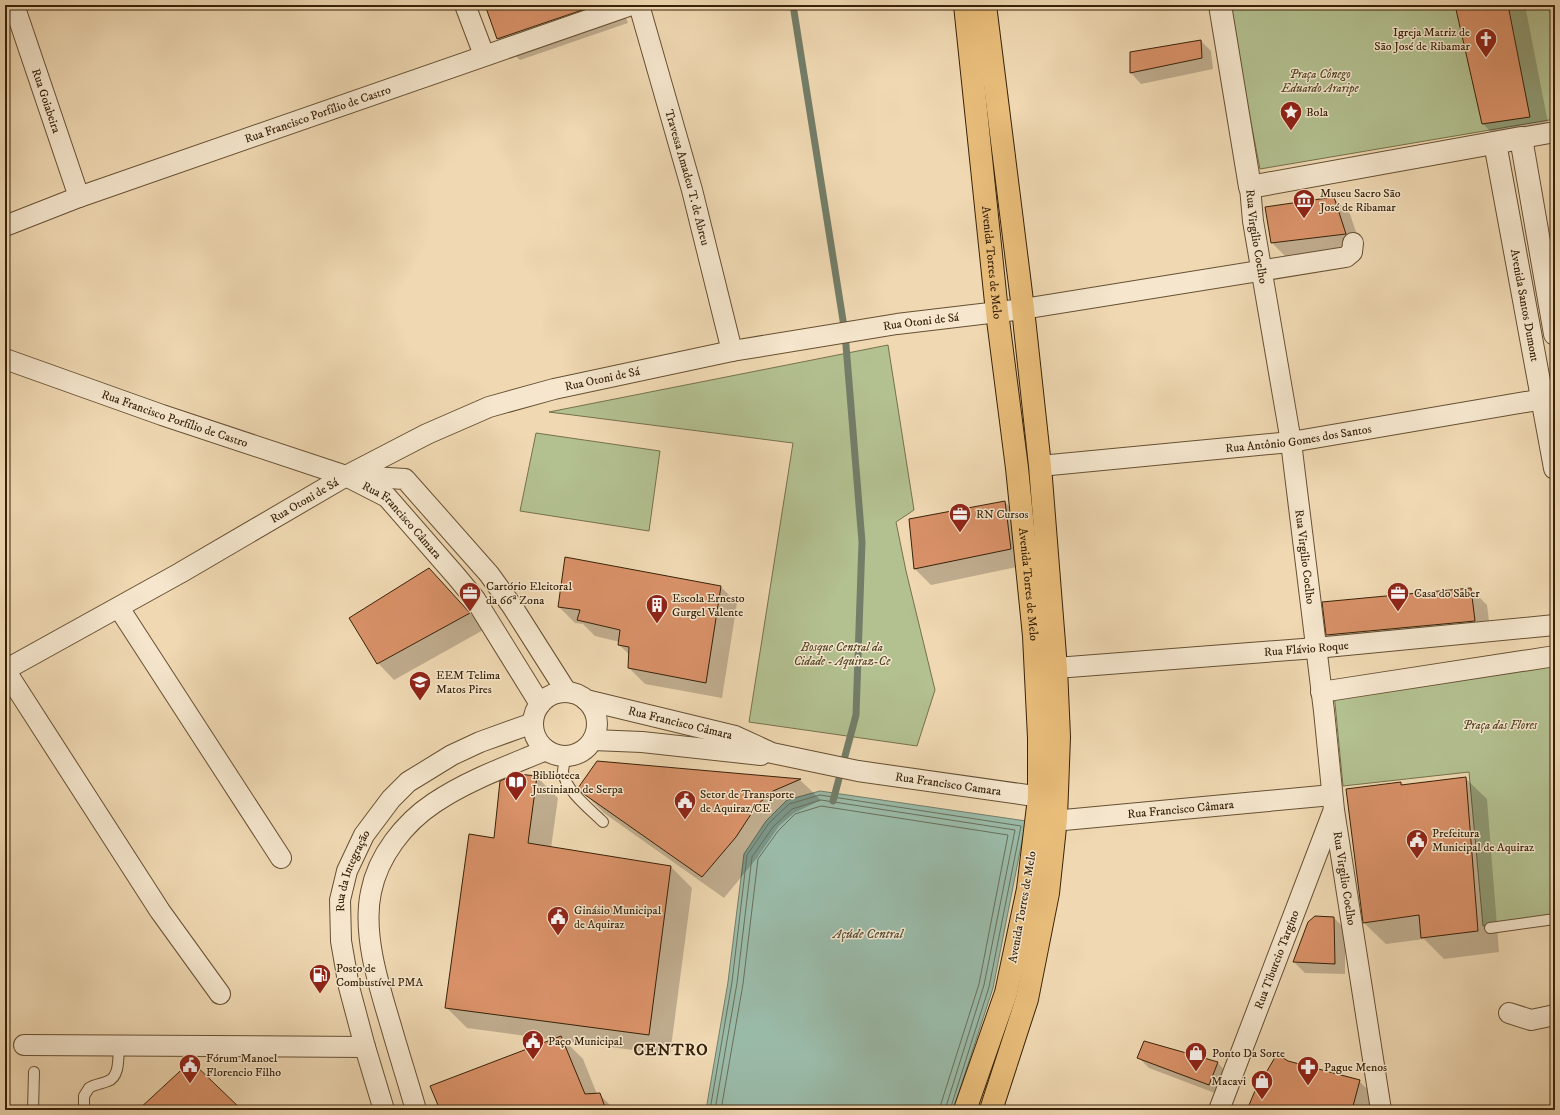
<svg xmlns="http://www.w3.org/2000/svg" width="1560" height="1115" font-family="'IM FELL DW Pica',serif">
	<rect width="100%" height="100%" fill="#efd8b2"/>
	<filter id="stains"><feTurbulence type="fractalNoise" baseFrequency=".005" numOctaves="4"/><feColorMatrix values="0 0 0 0 .2 0 0 0 0 .09 0 0 0 0 .02 0 0 0 .5 -.17"/></filter>
	<radialGradient id="worn" r=".72"><stop offset=".6" stop-color="#630" stop-opacity="0"/><stop offset="1" stop-color="#630" stop-opacity=".3"/></radialGradient>
	<g fill="#b3c090" stroke="#76714c">
		<polygon points="1228,5 1551,5 1555,35 1555,119 1260,169"/>
		<polygon points="888,345 914,510 896,522 906,571 935,690 917,746 749,722 793,443 549,412"/>
		<polygon points="536,433 660,451 649,531 520,511"/>
		<polygon points="1555,661 1555,914 1483,926 1469,772 1343,786 1334,693"/>
	</g>
	<polygon fill="#9abaa8" stroke="#737d68" points="820,791 1026,821 993,988 953,1110 706,1110 728,982 744,854 766,821 787,800"/>
	<g fill="#0003">
		<polygon points="486,5 621,5 628,23 520,60 498,39"/>
		<polygon points="1456,5 1525,5 1551,138 1504,145 1483,124"/>
		<polygon points="1201,41 1211,51 1213,69 1141,84 1131,73 1131,53"/>
		<polygon points="1333,198 1350,214 1362,250 1288,259 1272,243 1266,208"/>
		<polygon points="1005,502 1021,519 1026,565 931,585 915,569 910,520"/>
		<polygon points="429,569 485,629 394,680 378,663"/>
		<polygon points="721,587 737,603 722,698 645,684 629,668 630,655 619,645 620,642 595,636 583,624 575,623 559,607"/>
		<polygon points="1471,589 1487,605 1491,637 1343,651 1327,635"/>
		<polygon points="598,762 800,780 821,800 794,813 779,826 757,858 724,898 604,813 582,791"/>
		<polygon points="537,777 558,798 551,848 671,867 692,888 670,1055 565,1041 583,1059 597,1094 599,1094 615,1110 441,1110 555,1040 467,1028 446,1007 495,839"/>
		<polygon points="1465,778 1487,799 1499,952 1444,959 1424,939 1386,944 1364,923 1348,790 1400,783 1403,786"/>
		<polygon points="1334,918 1345,929 1345,974 1305,973 1294,962 1309,923"/>
		<polygon points="1145,1043 1218,1063 1228,1074 1220,1095 1149,1068 1138,1057"/>
		<polygon points="1288,1062 1359,1081 1380,1102 1378,1110 1248,1110"/>
	</g>
	<g fill="none" stroke-linecap="round" stroke-linejoin="round">
		<g stroke="#696e58" stroke-width="1">
			<polyline points="710,1110 732,982 747,855 769,823 789,804 820,795 1021,826 989,987 950,1110"/>
			<polyline points="715,1110 737,983 752,857 773,827 792,809 821,800 1015,830 984,985 945,1110"/>
			<polyline points="721,1110 743,984 758,859 778,831 795,814 821,806 1008,835 979,984 939,1110"/>
		</g>
		<polyline stroke="#737d68" stroke-width="7" points="793,5 845,333 862,542 856,715 833,801"/>
	</g>
	<g fill="#d99168" stroke="#382208">
		<polygon points="485,5 591,5 591,7 497,39"/>
		<polygon points="1455,5 1508,5 1530,117 1482,124"/>
		<polygon points="1201,40 1202,58 1130,73 1130,52"/>
		<polygon points="1334,197 1346,234 1271,243 1265,207"/>
		<polygon points="1005,501 1011,549 914,569 909,519"/>
		<polygon points="565,557 721,586 706,683 628,668 629,647 618,645 620,630 577,620 580,610 558,607"/>
		<polygon points="429,568 470,613 377,664 349,618"/>
		<polygon points="1471,588 1475,621 1326,635 1322,602"/>
		<polygon points="597,761 801,779 773,791 757,805 736,837 702,877 581,792 578,788"/>
		<polygon points="517,774 537,776 528,843 671,866 649,1035 445,1008 469,834 494,838 500,781"/>
		<polygon points="1466,777 1478,931 1421,938 1419,915 1363,923 1346,789 1401,782 1401,785"/>
		<polygon points="1315,916 1334,917 1335,964 1293,962 1308,922"/>
		<polygon points="561,1036 585,1094 600,1093 606,1110 440,1110 430,1086"/>
		<polygon points="1144,1041 1218,1062 1209,1085 1137,1058"/>
		<polygon points="1277,1054 1288,1061 1360,1080 1352,1110 1247,1110 1254,1093"/>
		<polygon points="191,1061 242,1110 138,1110"/>
	</g>
	<g fill="none" stroke-linecap="round" stroke-linejoin="round">
		<g stroke="#665032" stroke-width="12">
			<g id="service">
				<path d="M566,756c-1,5 -3,11 -3,16 2,18 28,38 40,50"/>
				<polyline points="1490,928 1555,919"/>
				<polyline points="33,1110 34,1072"/>
				<path d="M84,1110v-14l5,-8c6,-4 13,-4 19,-7 12,-4 10,-24 11,-35"/>
			</g>
		</g>
		<g stroke="#665032" stroke-width="22">
			<g id="minor">
				<path id="s1" d="M14,5l65,192"/>
				<polyline points="465,5 484,55"/>
				<path id="s2" d="M639,5l53,185 40,161"/>
				<polyline points="1521,138 1555,132"/>
				<path id="s3" d="M1250,187l3,34 38,221 33,269 10,99 47,300"/>
				<path id="s4" d="M5,226l74,-29 552,-192"/>
				<path id="s5" d="M5,359l157,56 184,61 41,21 69,79 19,23 65,105"/>
				<path id="s6" d="M1040,466l251,-24 264,-45"/>
				<polyline points="354,476 405,479 489,574 512,606 566,691"/>
				<polyline points="119,608 281,858"/>
				<path id="s7" d="M1056,668l260,-20 239,-23"/>
				<path id="s8" d="M5,670l175,-97 166,-97 81,-42 62,-27 65,-18 178,-38 165,-27 126,-15 323,-52 6,-5 1,-9"/>
				<polyline points="5,670 160,911 220,994"/>
				<circle cx="565" cy="724" r="32"/>
				<polyline points="1321,692 1555,656"/>
				<path id="s9" d="M586,700l149,36 37,17 86,18 176,25c15,8 11,19 30,24l268,-25"/>
				<polyline points="593,740 642,742 761,755"/>
				<polyline points="1509,1013 1531,1020 1555,1015"/>
				<polyline points="24,1045 365,1047"/>
				<path id="s10" d="M384,1110l-19,-63 -16,-60 -8,-46 -1,-41 7,-29 17,-36 27,-36 17,-17 44,-27 28,-13 53,-19"/>
				<path d="M416,1110c-8,-28 -17,-56 -25,-84 -12,-40 -29,-92 -20,-134 7,-36 33,-69 63,-89 34,-23 74,-37 112,-53"/>
				<path id="s11" d="M1219,1110l114,-298"/>
			</g>
		</g>
		<g stroke="#665032" stroke-width="24">
			<g id="tertiary">
				<polyline points="1220,5 1250,187 1521,138 1555,334"/>
				<path id="s12" d="M1495,143l60,325"/>
			</g>
		</g>
		<g stroke="#382208" stroke-width="24">
			<g id="primary">
				<path id="s13" d="M965,5l32,307 20,156 17,168 5,102v60l-11,91 -22,104 -41,117"/>
				<polyline points="985,5 1023,309 1040,466 1056,668 1059,737 1056,818 1048,893 1027,999 991,1110"/>
			</g>
		</g>
		<use href="#service" stroke="#f5e6cd" stroke-width="10"/>
		<use href="#minor" stroke="#f5e6cd" stroke-width="20"/>
		<use href="#tertiary" stroke="#f5e6cd" stroke-width="22"/>
		<use href="#primary" stroke="#e8bc79" stroke-width="22"/>
	</g>
	<defs>
		<g id="church-pin" transform="scale(1.15)"><path d="M0 17L-7.5 6A9.5 9.5 0 1 1 7.5 6Z" fill="#8f2418" stroke="#f5e6cd"/><path d="M-1.2-6h2.4v3.5h3.3v2.4h-3.3V6h-2.4V-.1h-3.3v-2.4h3.3Z" fill="#fff"/></g>
		<g id="sight-pin" transform="scale(1.15)"><path d="M0 17L-7.5 6A9.5 9.5 0 1 1 7.5 6Z" fill="#8f2418" stroke="#f5e6cd"/><path d="M0-6L1.8-2.2L6-1.7L2.9 1.2L3.7 5.4L0 3.3L-3.7 5.4L-2.9 1.2L-6-1.7L-1.8-2.2Z" fill="#fff"/></g>
		<g id="museum-pin" transform="scale(1.15)"><path d="M0 17L-7.5 6A9.5 9.5 0 1 1 7.5 6Z" fill="#8f2418" stroke="#f5e6cd"/><path d="M0-6L6-3V-2H-6V-3ZM-5-1h2V3h-2ZM-1-1h2V3h-2ZM3-1h2V3H3ZM-6 4H6V6H-6Z" fill="#fff"/></g>
		<g id="office-pin" transform="scale(1.15)"><path d="M0 17L-7.5 6A9.5 9.5 0 1 1 7.5 6Z" fill="#8f2418" stroke="#f5e6cd"/><path d="M-6-3h4V-5.5h4V-3h4V5H-6ZM-1-4.5V-3h2v-1.5ZM-6 0V1H6V0Z" fill="#fff"/></g>
		<g id="building-pin" transform="scale(1.15)"><path d="M0 17L-7.5 6A9.5 9.5 0 1 1 7.5 6Z" fill="#8f2418" stroke="#f5e6cd"/><path d="M-4-6H4V6H1V3H-1V6H-4ZM-2.5-4.3h1.7v1.8h-1.7ZM.8-4.3h1.7v1.8H.8ZM-2.5-1h1.7V.8h-1.7ZM.8-1h1.7V.8H.8Z" fill="#fff"/></g>
		<g id="school-pin" transform="scale(1.15)"><path d="M0 17L-7.5 6A9.5 9.5 0 1 1 7.5 6Z" fill="#8f2418" stroke="#f5e6cd"/><path d="M0-5L7-2L0 1L-7-2ZM-4 1L0 2.5L4 1V4Q0 6-4 4Z" fill="#fff"/></g>
		<g id="library-pin" transform="scale(1.15)"><path d="M0 17L-7.5 6A9.5 9.5 0 1 1 7.5 6Z" fill="#8f2418" stroke="#f5e6cd"/><path d="M-6-4Q-3-5.5-.7-3.5V5Q-3 3-6 4ZM6-4Q3-5.5 .7-3.5V5Q3 3 6 4Z" fill="#fff"/></g>
		<g id="civic-pin" transform="scale(1.15)"><path d="M0 17L-7.5 6A9.5 9.5 0 1 1 7.5 6Z" fill="#8f2418" stroke="#f5e6cd"/><path d="M-.6-6.5H3V-4.5H.6V-3L4-1V1h2V6H-6V1h2V-1L-.6-3ZM-1.2 2.5V6h2.4V2.5Z" fill="#fff"/></g>
		<g id="fuel-pin" transform="scale(1.15)"><path d="M0 17L-7.5 6A9.5 9.5 0 1 1 7.5 6Z" fill="#8f2418" stroke="#f5e6cd"/><path d="M-5.5-6h7V0h2V4h1.3V-2.5L3-4.5l.8-.8L6-3V5H2.5V1h-1V6h-7ZM-4.2-4.7v3.2H.2V-4.7Z" fill="#fff"/></g>
		<g id="shop-pin" transform="scale(1.15)"><path d="M0 17L-7.5 6A9.5 9.5 0 1 1 7.5 6Z" fill="#8f2418" stroke="#f5e6cd"/><path d="M-5-2.5h2.3a2.7 3.5 0 0 1 5.4 0H5L5.5 6h-11ZM-1.5-2.5h3a1.5 2.3 0 0 0-3 0Z" fill="#fff"/></g>
		<g id="pharmacy-pin" transform="scale(1.15)"><path d="M0 17L-7.5 6A9.5 9.5 0 1 1 7.5 6Z" fill="#8f2418" stroke="#f5e6cd"/><path d="M-2-6h4v4h4v4h-4v4h-4v-4h-4v-4h4Z" fill="#fff"/></g>
	</defs>
	<g fill-rule="evenodd">
		<use href="#church-pin" x="1486" y="39"/>
		<use href="#sight-pin" x="1291" y="112"/>
		<use href="#museum-pin" x="1304" y="200"/>
		<use href="#office-pin" x="960" y="514"/>
		<use href="#office-pin" x="470" y="593"/>
		<use href="#office-pin" x="1398" y="593"/>
		<use href="#building-pin" x="657" y="605"/>
		<use href="#school-pin" x="420" y="682"/>
		<use href="#library-pin" x="516" y="782"/>
		<use href="#civic-pin" x="685" y="801"/>
		<use href="#civic-pin" x="1417" y="840"/>
		<use href="#civic-pin" x="558" y="917"/>
		<use href="#fuel-pin" x="320" y="975"/>
		<use href="#civic-pin" x="533" y="1041"/>
		<use href="#shop-pin" x="1196" y="1053"/>
		<use href="#civic-pin" x="190" y="1065"/>
		<use href="#pharmacy-pin" x="1308" y="1067"/>
		<use href="#shop-pin" x="1262" y="1081"/>
	</g>
	<g text-anchor="middle" stroke-width="3" stroke-linejoin="round" paint-order="stroke">
		<g font-size="12" fill="#382208" stroke="#f5e6cd" text-anchor="start">
			<text x="1470" y="36" text-anchor="end">Igreja Matriz de<tspan x="1470" dy="14">São José de Ribamar</tspan></text>
			<text x="1306" y="116">Bola</text>
			<text x="1320" y="197">Museu Sacro São<tspan x="1320" dy="14">José de Ribamar</tspan></text>
			<text x="976" y="518">RN Cursos</text>
			<text x="486" y="590">Cartório Eleitoral<tspan x="486" dy="14">da 66ª Zona</tspan></text>
			<text x="1414" y="597">Casa do Saber</text>
			<text x="672" y="602">Escola Ernesto<tspan x="672" dy="14">Gurgel Valente</tspan></text>
			<text x="436" y="679">EEM Telima<tspan x="436" dy="14">Matos Pires</tspan></text>
			<text x="532" y="779">Biblioteca<tspan x="532" dy="14">Justiniano de Serpa</tspan></text>
			<text x="700" y="798">Setor de Transporte<tspan x="700" dy="14">de Aquiraz/CE</tspan></text>
			<text x="1432" y="837">Prefeitura<tspan x="1432" dy="14">Municipal de Aquiraz</tspan></text>
			<text x="574" y="914">Ginásio Municipal<tspan x="574" dy="14">de Aquiraz</tspan></text>
			<text x="336" y="972">Posto de<tspan x="336" dy="14">Combustível PMA</tspan></text>
			<text x="548" y="1045">Paço Municipal</text>
			<text x="1212" y="1057">Ponto Da Sorte</text>
			<text x="206" y="1062">Fórum Manoel<tspan x="206" dy="14">Florencio Filho</tspan></text>
			<text x="1324" y="1071">Pague Menos</text>
			<text x="1246" y="1085" text-anchor="end">Macavi</text>
		</g>
		<g font-size="12" font-style="italic" fill="#574a2a" stroke="#f5e6cd">
			<text x="1320" y="78">Praça Cônego<tspan x="1320" dy="14">Eduardo Araripe</tspan></text>
			<text x="842" y="651">Bosque Central da<tspan x="842" dy="14">Cidade - Aquiraz-Ce</tspan></text>
			<text x="1500" y="729">Praça das Flores</text>
		</g>
		<g font-size="12" fill="#382208" stroke="#f5e6cd">
			<text dy="4" stroke="none"><textPath href="#s1" startOffset="101">Rua Goiabeira</textPath></text>
			<text dy="4" stroke="none"><textPath href="#s4" startOffset="332">Rua Francisco Porfílio de Castro</textPath></text>
			<text dy="4" stroke="none"><textPath href="#s2" startOffset="179">Travessa Amadeu T. de Abreu</textPath></text>
			<text dy="4" stroke="none"><textPath href="#s3" startOffset="50">Rua Virgilio Coelho</textPath></text>
			<text dy="4" stroke="none"><textPath href="#s13" startOffset="259">Avenida Torres de Melo</textPath></text>
			<text dy="4" stroke="none"><textPath href="#s12" startOffset="165">Avenida Santos Dumont</textPath></text>
			<text dy="4" stroke="none"><textPath href="#s8" startOffset="992">Rua Otoni de Sá</textPath></text>
			<text dy="4" stroke="none"><textPath href="#s8" startOffset="668">Rua Otoni de Sá</textPath></text>
			<text dy="4" stroke="none"><textPath href="#s5" startOffset="180">Rua Francisco Porfílio de Castro</textPath></text>
			<text dy="4" stroke="none"><textPath href="#s6" startOffset="260">Rua Antônio Gomes dos Santos</textPath></text>
			<text dy="4" stroke="none"><textPath href="#s8" startOffset="344">Rua Otoni de Sá</textPath></text>
			<text dy="4" stroke="none"><textPath href="#s5" startOffset="433">Rua Francisco Câmara</textPath></text>
			<text dy="4" stroke="none"><textPath href="#s3" startOffset="374">Rua Virgilio Coelho</textPath></text>
			<text dy="4" stroke="none"><textPath href="#s13" startOffset="583">Avenida Torres de Melo</textPath></text>
			<text dy="4" stroke="none"><textPath href="#s7" startOffset="251">Rua Flávio Roque</textPath></text>
			<text dy="4" stroke="none"><textPath href="#s9" startOffset="97">Rua Francisco Câmara</textPath></text>
			<text dy="4" stroke="none"><textPath href="#s9" startOffset="373">Rua Francisco Camara</textPath></text>
			<text dy="4" stroke="none"><textPath href="#s9" startOffset="616">Rua Francisco Câmara</textPath></text>
			<text dy="4" stroke="none"><textPath href="#s10" startOffset="247">Rua da Integração</textPath></text>
			<text dy="4" stroke="none"><textPath href="#s3" startOffset="698">Rua Virgilio Coelho</textPath></text>
			<text transform="translate(1022 907) rotate(-80)" y="4">Avenida Torres de Melo</text>
			<text dy="4" stroke="none"><textPath href="#s11" startOffset="161">Rua Tiburcio Targino</textPath></text>
		</g>
		<g font-size="13" font-style="italic" fill="#555038" stroke="#f5e6cd">
			<text x="868" y="938">Açúde Central</text>
		</g>
		<g font-size="16" font-weight="bold" letter-spacing="1" fill="#382208" stroke="#f5e6cd">
			<text x="671" y="1055">CENTRO</text>
		</g>
	</g>
	<rect width="1560" height="1115" fill="none" stroke="#efd8b2" stroke-width="20"/>
	<rect x="6" y="6" width="1548" height="1103" fill="none" stroke="#382208" stroke-width="2"/>
	<rect x="10" y="10" width="1540" height="1095" fill="none" stroke="#382208"/>
	<rect width="100%" height="100%" filter="url(#stains)"/>
	<rect width="100%" height="100%" fill="url(#worn)"/>
</svg>
